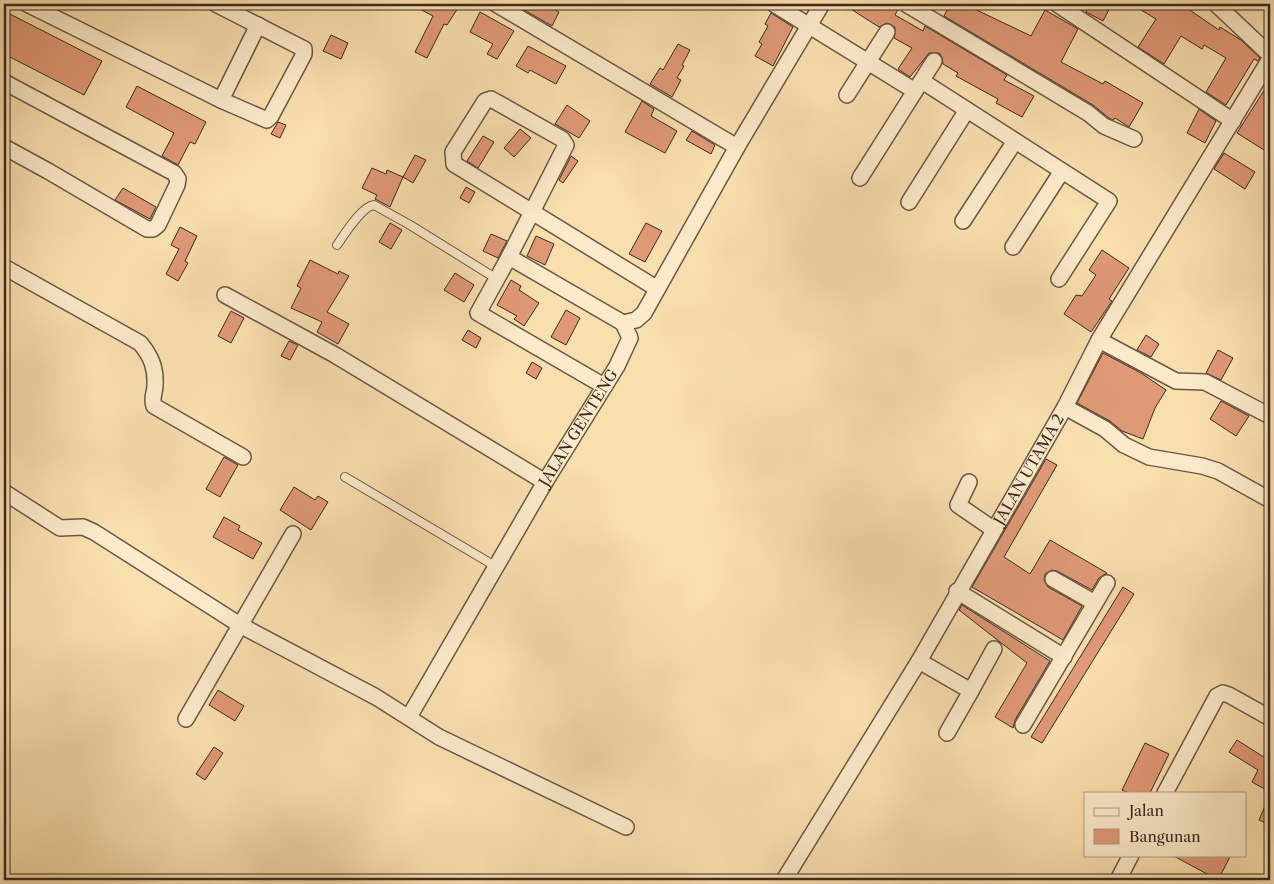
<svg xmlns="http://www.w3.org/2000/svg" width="1274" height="884" font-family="'Libre Caslon Text',serif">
	<rect width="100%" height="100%" fill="#fadfae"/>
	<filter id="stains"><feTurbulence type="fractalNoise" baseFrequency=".004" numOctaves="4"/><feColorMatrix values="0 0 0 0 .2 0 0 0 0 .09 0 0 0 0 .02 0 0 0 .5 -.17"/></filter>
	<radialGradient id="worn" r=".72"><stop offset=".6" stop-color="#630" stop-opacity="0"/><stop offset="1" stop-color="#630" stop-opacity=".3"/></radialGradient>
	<g fill="#e09976" stroke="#3b2b21">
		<polygon points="410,4 450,4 458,8 447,25 444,24 427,58 415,52 433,16"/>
		<polygon points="514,4 545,4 559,12 552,26"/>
		<polygon points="843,4 897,4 898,9 895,15 923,31 925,26 1007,75 1004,80 1034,96 1022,117 996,103 998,99 956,76 958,73 943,64 942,57 939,53 929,53 910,77 898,69 912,48 894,38 895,27 887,23 879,27"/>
		<polygon points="950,4 964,4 1031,36 1045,10 1078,29 1061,62 1103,84 1105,81 1143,103 1129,127 1115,118 1113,120 1109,118 1093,105 944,16"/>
		<polygon points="1090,4 1112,4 1103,21 1086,12"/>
		<polygon points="1145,4 1181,4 1219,30 1220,27 1241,40 1260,58 1258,61 1254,59 1226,105 1206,92 1226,58 1204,45 1202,49 1181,36 1164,64 1138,47 1156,19 1141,10"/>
		<polygon points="4,11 102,61 84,95 4,54"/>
		<polygon points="480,12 514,31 497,59 487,54 493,44 470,32"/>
		<polygon points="771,13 793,27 773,66 755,56 762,44 759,42 768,26 765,24"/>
		<polygon points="331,35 348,43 341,59 323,51"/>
		<polygon points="678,44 690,50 682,65 684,66 677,78 681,80 672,97 650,84 660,68 663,70"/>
		<polygon points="528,46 566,66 556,84 530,70 528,73 516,66"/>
		<polygon points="1270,81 1270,140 1264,150 1237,133"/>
		<polygon points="137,86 206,122 195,144 190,142 178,165 162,156 174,133 126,107"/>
		<polygon points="642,101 654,109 651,116 677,131 665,153 625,132"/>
		<polygon points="567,105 590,121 579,138 555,124"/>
		<polygon points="1199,109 1216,121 1205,143 1187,133"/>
		<polygon points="278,122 286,125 280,138 271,134"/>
		<polygon points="520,129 531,138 514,157 504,148"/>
		<polygon points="692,131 715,145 711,154 686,140"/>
		<polygon points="483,136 494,142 478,168 467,161"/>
		<polygon points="1224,153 1255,172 1245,189 1214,169"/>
		<polygon points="415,155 426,160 413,183 403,177"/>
		<polygon points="571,156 578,161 563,183 559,180"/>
		<polygon points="372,168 386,174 387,170 403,177 390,207 375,199 377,195 362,188"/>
		<polygon points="466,187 475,192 469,203 460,198"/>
		<polygon points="123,188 156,207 150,219 115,200"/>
		<polygon points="390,223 402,230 391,249 379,242"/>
		<polygon points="646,223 662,231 645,262 629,254"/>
		<polygon points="180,227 197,236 185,261 188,263 178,281 166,274 179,249 171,245"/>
		<polygon points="491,234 507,241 498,258 483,251"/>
		<polygon points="536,236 554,244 545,265 527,256"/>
		<polygon points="1102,250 1129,268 1109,299 1112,301 1091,332 1064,314 1076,295 1082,296 1096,275 1089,270"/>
		<polygon points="310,260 338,274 339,271 349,276 327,312 349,324 338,344 317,332 322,322 291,308 301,288 297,286"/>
		<polygon points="455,273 474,285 464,302 444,290"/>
		<polygon points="511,280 521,286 519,290 539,303 524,326 514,319 517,316 497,305"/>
		<polygon points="566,310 580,318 566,345 551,337"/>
		<polygon points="231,311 244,318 231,343 218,336"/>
		<polygon points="468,330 481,338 476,348 462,340"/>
		<polygon points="1146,335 1159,344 1151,357 1137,350"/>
		<polygon points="289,341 298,345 290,360 281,356"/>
		<polygon points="1218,350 1233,358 1221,380 1206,373"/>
		<polygon points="1103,353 1141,373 1166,390 1155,408 1143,439 1122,431 1110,421 1077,403"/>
		<polygon points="532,362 542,368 536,379 526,373"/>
		<polygon points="1221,401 1249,416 1236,436 1210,419"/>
		<polygon points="224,457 238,465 220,497 206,489"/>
		<polygon points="1046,459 1057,465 1004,557 1030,574 1050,540 1107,573 1099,578 1092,590 1057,571 1052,570 1045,574 1044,580 1048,587 1082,606 1063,640 972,587"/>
		<polygon points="294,487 315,500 318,496 328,502 311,530 280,510"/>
		<polygon points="224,517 240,526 238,530 262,543 253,559 213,537"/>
		<polygon points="1123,587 1134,594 1042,743 1031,737"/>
		<polygon points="962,605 1050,661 1015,720 1013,728 995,717 1027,663 959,610"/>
		<polygon points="218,690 244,706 235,721 209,705"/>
		<polygon points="1237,740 1270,761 1270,792 1252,782 1258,770 1229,752"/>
		<polygon points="1145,743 1169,754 1150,793 1128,793 1122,790"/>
		<polygon points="214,747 223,753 205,780 196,774"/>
		<polygon points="1270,794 1270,825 1259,820"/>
		<polygon points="1172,855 1231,855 1218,880"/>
	</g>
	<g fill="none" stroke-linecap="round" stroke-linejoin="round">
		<g stroke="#6b5844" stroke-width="10">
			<g id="lane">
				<path d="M337,245c7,-10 25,-39 37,-40l36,20 87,54"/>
				<polyline points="345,477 495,566"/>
			</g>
		</g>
		<g stroke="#6b5844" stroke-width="18">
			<g id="street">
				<polyline points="27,4 221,100 267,120 271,116 304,54 304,49 216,4"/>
				<polyline points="496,4 737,147"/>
				<polyline points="774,4 915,91"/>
				<polyline points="906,4 1088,113 1104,126 1134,139"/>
				<polyline points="1057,4 1233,121"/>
				<polyline points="1216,4 1270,55"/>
				<polyline points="922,81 1109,201 1059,279"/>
				<polyline points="4,82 174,173 178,179 177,185 158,225 153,229 147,229 48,171 4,147"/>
				<polyline points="847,95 887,32"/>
				<polyline points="221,100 258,25"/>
				<polyline points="860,178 934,61"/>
				<polyline points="909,202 967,110"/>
				<polyline points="963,221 1015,141"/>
				<polyline points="1013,247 1062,171"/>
				<polyline points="509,257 623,323"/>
				<path d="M4,267l136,76c11,13 16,25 15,42 0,8 -4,13 -1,21l89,51"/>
				<polyline points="225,295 335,355 545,482"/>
				<polyline points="1099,340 1176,381 1205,382 1270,416"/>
				<polyline points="604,386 478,313 509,257 566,145 562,139 491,99 485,101 453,152 454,164 656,288"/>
				<polyline points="1065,407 1105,429 1124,445 1149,457 1202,466 1218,471 1270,500"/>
				<polyline points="969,482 958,505 993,529"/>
				<polyline points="4,492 60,528 83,527 94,532 240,625 376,697 439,737 626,827"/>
				<polyline points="1053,579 1095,603"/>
				<polyline points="957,591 1064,657"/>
				<polyline points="919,661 971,691 947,733"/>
				<polyline points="971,691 994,649"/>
				<path id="s1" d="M409,717l136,-235 72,-116 13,-28 -7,-15 13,-3 8,-7 93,-166 85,-143"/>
				<polyline points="186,719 293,534"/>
				<polyline points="1023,725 1107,583"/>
				<polyline points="1165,793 1217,696 1223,693 1229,695 1270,718"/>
				<path id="s2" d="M784,880l135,-219 146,-254 34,-67 171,-281"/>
				<polyline points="1118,880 1131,855"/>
			</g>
		</g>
		<use href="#lane" stroke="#fceaca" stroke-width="8"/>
		<use href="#street" stroke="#fceaca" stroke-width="15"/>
	</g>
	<g text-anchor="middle" stroke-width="4.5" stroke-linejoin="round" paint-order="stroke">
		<g font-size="15" fill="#3b2b21" stroke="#fceaca">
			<text dy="5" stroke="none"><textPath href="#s1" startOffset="335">JALAN GENTENG</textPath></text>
			<text dy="5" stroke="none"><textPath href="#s2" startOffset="478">JALAN UTAMA 2</textPath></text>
		</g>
	</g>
	<rect width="1274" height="884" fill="none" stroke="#fadfae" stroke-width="20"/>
	<rect x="5" y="5" width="1264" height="874" fill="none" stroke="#3b2b21" stroke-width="2.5"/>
	<rect x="10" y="10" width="1254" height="864" fill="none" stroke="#3b2b21"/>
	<rect x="1084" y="792" width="162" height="65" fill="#fceaca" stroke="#af9e86"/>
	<rect x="1094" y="808" width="25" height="8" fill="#fceaca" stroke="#af9e86"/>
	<text x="1129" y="816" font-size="15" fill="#3b2b21">Jalan</text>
	<rect x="1094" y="829" width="25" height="15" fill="#e09976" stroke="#af9e86"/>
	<text x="1129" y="842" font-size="15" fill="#3b2b21">Bangunan</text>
	<rect width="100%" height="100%" filter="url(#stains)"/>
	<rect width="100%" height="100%" fill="url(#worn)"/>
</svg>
